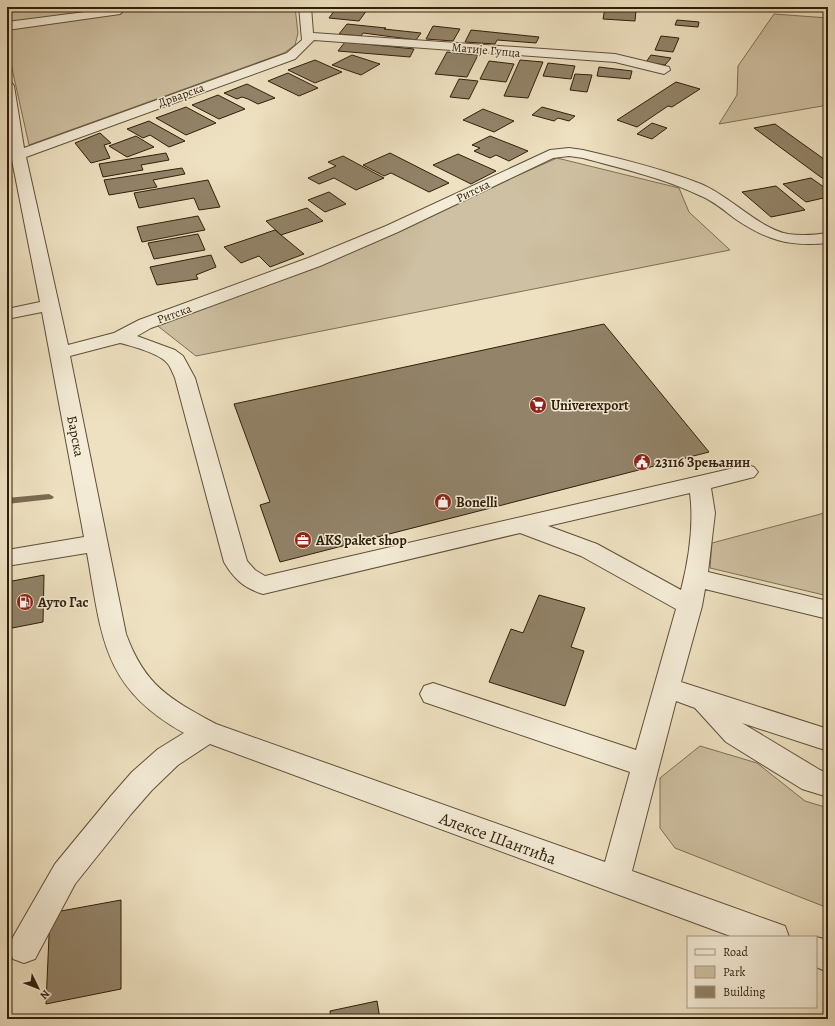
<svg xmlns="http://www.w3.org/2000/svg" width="835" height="1026" font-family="Alegreya,serif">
	<rect width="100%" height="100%" fill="#eee1c1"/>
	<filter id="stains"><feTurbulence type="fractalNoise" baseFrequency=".005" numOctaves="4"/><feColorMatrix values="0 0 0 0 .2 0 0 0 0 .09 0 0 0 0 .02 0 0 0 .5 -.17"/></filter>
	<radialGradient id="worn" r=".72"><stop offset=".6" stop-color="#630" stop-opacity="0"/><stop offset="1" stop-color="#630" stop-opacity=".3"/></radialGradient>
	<g fill="#cec0a2" stroke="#7e6f56">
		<polygon points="7,7 295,7 298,33 295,45 284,53 29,145 7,46"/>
		<polygon points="774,14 828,18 828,105 719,124 737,95 738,66"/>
		<polygon points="557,158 679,188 689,212 730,250 196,356 154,323 449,206"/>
		<polygon points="828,512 828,596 710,568 712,543"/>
		<polygon points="700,746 757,763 805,801 828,808 828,908 675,848 660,828 660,778"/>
	</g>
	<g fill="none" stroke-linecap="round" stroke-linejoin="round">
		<polygon fill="#7b6b52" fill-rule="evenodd" points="49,494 54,497 52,499 7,504 7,498"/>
	</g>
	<g fill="#928369" stroke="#2f1e09">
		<polygon points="337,7 367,10 359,21 329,18"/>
		<polygon points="384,7 413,7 411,10"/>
		<polygon points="495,7 532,7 533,8 496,9"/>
		<polygon points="605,8 636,10 635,21 603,19"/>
		<polygon points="677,20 699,22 698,27 675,25"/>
		<polygon points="347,24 386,28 384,29 421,33 416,40 363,33 361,36 339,34"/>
		<polygon points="433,26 460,29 453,41 426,39"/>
		<polygon points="471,30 539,37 536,43 497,40 495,44 465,42"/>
		<polygon points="661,36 679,38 673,52 655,50"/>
		<polygon points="345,42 414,49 410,57 338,51"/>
		<polygon points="447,52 478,55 467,77 435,74"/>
		<polygon points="352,55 380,64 361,75 332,65"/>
		<polygon points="651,55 671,58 665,65 646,62"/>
		<polygon points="315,60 342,72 315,83 288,70"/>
		<polygon points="520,60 543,62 528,98 504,96"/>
		<polygon points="489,61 514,64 506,82 480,79"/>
		<polygon points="548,63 575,66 571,79 543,76"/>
		<polygon points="599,67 632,71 630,79 597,76"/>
		<polygon points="288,73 318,88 299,96 268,81"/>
		<polygon points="575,74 592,75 587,92 570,90"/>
		<polygon points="459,79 478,81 469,99 450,97"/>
		<polygon points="676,82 700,89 672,107 668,106 637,127 617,120"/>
		<polygon points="247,84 275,98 258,104 248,99 242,97 237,99 224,93"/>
		<polygon points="218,95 245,109 219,119 192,105"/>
		<polygon points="186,107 216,123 186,135 156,118"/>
		<polygon points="542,107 575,116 569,121 558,118 554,121 532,115"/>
		<polygon points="483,109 514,121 494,132 463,120"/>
		<polygon points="149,121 185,141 169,147 150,135 143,138 127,129"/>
		<polygon points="652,123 667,128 652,139 637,134"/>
		<polygon points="775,124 828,162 828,177 822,178 754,128"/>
		<polygon points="100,133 111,143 104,145 110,158 91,163 75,143"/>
		<polygon points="136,136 154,147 127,157 109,146"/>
		<polygon points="490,136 528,151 509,161 496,155 490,158 474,151 480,148 472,145"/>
		<polygon points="166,153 169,160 141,165 143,170 103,177 99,164"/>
		<polygon points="390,153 449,183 429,192 391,173 384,176 363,165"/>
		<polygon points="458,154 496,171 471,184 433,165"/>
		<polygon points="343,156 384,178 356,190 334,178 319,184 308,178 336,166 328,162"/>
		<polygon points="182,168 185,174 153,180 157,187 109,195 104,180"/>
		<polygon points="811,178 828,190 828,197 806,202 783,184"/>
		<polygon points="208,180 220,207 199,210 194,198 139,208 134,193"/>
		<polygon points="776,186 805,210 771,217 742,192"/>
		<polygon points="329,192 346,204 325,212 308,200"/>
		<polygon points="307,208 323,221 281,235 266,221"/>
		<polygon points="198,216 205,230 142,242 137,227"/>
		<polygon points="275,230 304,254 270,267 259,256 241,263 224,247"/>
		<polygon points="198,234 205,250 154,259 148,243"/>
		<polygon points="211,255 216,267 196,275 198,279 157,285 150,267"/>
		<polygon points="604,324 709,452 280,562 260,505 270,502 234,404"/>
		<polygon points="44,575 43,622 7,629 7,582"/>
		<polygon points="539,595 585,608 571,647 584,651 565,706 489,682 511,629 523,633"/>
		<polygon points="121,900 121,989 46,1004 50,913"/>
		<polygon points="377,1001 380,1019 331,1019 330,1011"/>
	</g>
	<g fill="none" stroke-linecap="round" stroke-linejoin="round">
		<g stroke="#5f4f37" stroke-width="2">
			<g id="minor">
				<path d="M299,7h12l2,26 302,21 54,13 1,3 -6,4 -49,-12 -301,-22 -19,19 -269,98 42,188 46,-12 25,-13 169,-62 78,-32 164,-76 19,-2 14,2c39,9 80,19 118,34 29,12 57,44 87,50 13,2 27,1 40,-1v10c-39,4 -62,-3 -94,-25 -10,-8 -21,-17 -33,-22 -37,-18 -78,-27 -118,-38l-14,-2 -16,2 -155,74 -78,34 -169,62 -14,8 38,14 8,6 12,22 52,183 8,9 10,6 482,-111 7,2 4,5 -4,5 -43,11 4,25 -7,59 120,29v18l-123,-30 -3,17 -21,76 147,47v22l-86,-28 78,47 8,3v24l-26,-8 -76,-47 -31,-34 -19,-7 -44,170 153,55 4,11h-56l-523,-193 -32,21 -26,25 -21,24 -56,70 -40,75 -11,4 -11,-4 -4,-11 4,-11 42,-73 56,-68 21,-24 26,-23 26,-16c-82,-46 -82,-96 -97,-180l-80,13v-16l77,-13 -42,-225 -35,7v-10l33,-7 -29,-147 -4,-25v-48l5,1 2,3 10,62 263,-95 15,-13zM120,343c12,3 41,11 48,21 3,4 5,10 7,14l49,184c10,17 20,26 39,32l257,-61 61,23 95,53 -40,141 -203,-67 -9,3 -4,8 4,8 206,70 -25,90 -389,-138c-46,-25 -71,-38 -90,-90l-56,-278zM690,493c4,31 -1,66 -9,97l-84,-46 -49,-18z"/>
				<polygon points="116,8 120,10 122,12 120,14 7,30 7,22"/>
				<polygon points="815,937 816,937 828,940 828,972 816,967"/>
			</g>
		</g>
		<use href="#minor" fill="#f4ecd7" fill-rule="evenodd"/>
	</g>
	<defs>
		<g id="supermarket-disc" transform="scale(0.9)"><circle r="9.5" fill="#8f2418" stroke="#f4ecd7"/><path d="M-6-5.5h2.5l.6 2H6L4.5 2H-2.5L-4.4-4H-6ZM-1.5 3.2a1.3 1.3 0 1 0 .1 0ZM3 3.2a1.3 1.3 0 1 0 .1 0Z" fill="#fff"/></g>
		<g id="civic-disc" transform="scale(0.9)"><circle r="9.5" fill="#8f2418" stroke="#f4ecd7"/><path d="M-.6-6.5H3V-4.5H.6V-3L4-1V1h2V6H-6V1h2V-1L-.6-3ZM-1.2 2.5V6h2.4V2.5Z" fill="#fff"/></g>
		<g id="shop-disc" transform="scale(0.9)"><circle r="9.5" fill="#8f2418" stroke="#f4ecd7"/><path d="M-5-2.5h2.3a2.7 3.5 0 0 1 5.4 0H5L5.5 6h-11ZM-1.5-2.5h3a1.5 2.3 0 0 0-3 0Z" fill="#fff"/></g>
		<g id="office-disc" transform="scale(0.9)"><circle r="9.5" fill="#8f2418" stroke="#f4ecd7"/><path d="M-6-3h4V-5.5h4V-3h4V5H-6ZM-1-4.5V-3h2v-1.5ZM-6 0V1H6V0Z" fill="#fff"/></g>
		<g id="fuel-disc" transform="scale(0.9)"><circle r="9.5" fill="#8f2418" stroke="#f4ecd7"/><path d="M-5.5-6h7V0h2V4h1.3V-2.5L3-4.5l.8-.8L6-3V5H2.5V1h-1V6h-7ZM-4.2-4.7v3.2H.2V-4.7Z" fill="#fff"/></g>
	</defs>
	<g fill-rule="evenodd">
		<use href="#supermarket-disc" x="538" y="405"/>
		<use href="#civic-disc" x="642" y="462"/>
		<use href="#shop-disc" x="443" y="502"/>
		<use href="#office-disc" x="303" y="540"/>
		<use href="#fuel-disc" x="25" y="602"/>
	</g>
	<g text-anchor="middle" stroke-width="3" stroke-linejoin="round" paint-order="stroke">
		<g font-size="12" fill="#2f1e09" stroke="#f4ecd7">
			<text transform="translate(486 50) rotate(5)" y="4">Матије Гупца</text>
			<text transform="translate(181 95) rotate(-20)" y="4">Дрварска</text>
			<text transform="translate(473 191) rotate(-26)" y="4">Ритска</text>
			<text transform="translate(174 314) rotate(-20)" y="4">Ритска</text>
		</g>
		<g font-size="14" font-weight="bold" fill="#2f1e09" stroke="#f4ecd7" text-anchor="start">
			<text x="551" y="410">Univerexport</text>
			<text x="655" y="467">23116 Зрењанин</text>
			<text x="456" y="507">Bonelli</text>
			<text x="316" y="545">AKS paket shop</text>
			<text x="38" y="607">Ауто Гас</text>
		</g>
		<g font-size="14" fill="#2f1e09" stroke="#f4ecd7">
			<text transform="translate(76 436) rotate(79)" y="5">Барска</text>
		</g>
		<g font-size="17" fill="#2f1e09" stroke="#f4ecd7">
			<text transform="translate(498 838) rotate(20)" y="6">Алексе Шантића</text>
		</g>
	</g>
	<rect width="835" height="1026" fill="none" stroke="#eee1c1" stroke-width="24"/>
	<rect x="8" y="8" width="819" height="1010" fill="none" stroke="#2f1e09" stroke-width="2"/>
	<rect x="12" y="12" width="811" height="1002" fill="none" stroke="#2f1e09"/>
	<rect x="687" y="936" width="130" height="72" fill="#f4ecd7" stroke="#a59a85"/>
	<rect x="695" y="949" width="20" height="6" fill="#f4ecd7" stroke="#a59a85"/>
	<text x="723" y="956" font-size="12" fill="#2f1e09">Road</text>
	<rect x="695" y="966" width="20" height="12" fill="#cec0a2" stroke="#a59a85"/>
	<text x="723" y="976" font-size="12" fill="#2f1e09">Park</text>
	<rect x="695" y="986" width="20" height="12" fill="#928369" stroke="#a59a85"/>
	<text x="723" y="996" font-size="12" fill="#2f1e09">Building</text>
	<g transform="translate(38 988) rotate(133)" stroke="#f4ecd7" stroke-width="3" paint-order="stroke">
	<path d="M0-3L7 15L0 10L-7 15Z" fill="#2f1e09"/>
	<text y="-6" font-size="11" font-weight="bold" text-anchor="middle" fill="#2f1e09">N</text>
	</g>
	<rect width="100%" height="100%" filter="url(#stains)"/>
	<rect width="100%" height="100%" fill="url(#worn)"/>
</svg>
